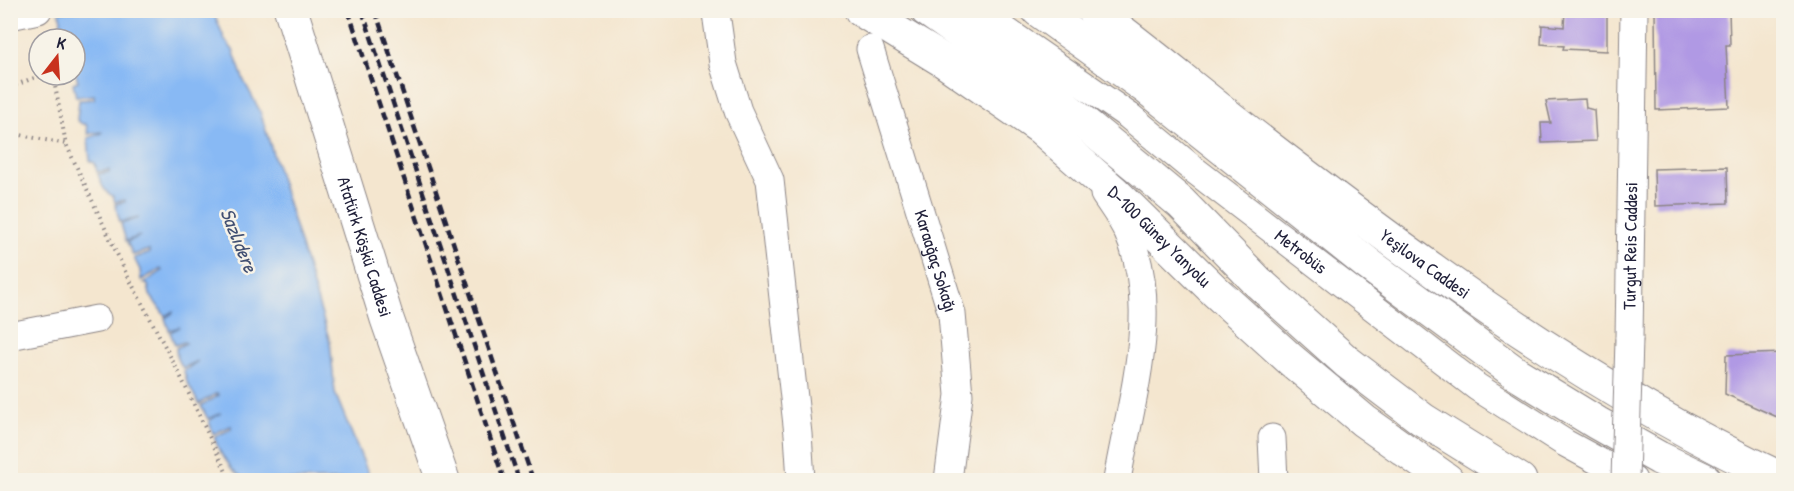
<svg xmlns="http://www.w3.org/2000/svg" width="1794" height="491" font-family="'Patrick Hand',sans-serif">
	<rect width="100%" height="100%" fill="#f7f3e8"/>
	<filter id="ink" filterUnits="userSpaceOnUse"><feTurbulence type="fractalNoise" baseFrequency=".0167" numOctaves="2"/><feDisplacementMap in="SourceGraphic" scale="12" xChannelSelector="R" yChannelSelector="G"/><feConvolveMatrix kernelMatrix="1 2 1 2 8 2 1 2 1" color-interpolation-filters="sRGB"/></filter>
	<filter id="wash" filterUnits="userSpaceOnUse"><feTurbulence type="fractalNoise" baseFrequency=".008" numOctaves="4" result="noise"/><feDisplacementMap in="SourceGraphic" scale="24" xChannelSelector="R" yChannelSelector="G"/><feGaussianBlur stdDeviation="1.35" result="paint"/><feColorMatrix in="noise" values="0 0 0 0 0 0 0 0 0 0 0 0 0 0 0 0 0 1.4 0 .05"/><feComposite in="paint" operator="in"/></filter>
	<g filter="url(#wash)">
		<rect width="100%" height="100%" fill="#f4e6cf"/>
		<path fill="#88b9f4" stroke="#556e98" stroke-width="1.5" d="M59,11h154l12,29 8,10 11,31 16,30 70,231 5,51 36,87h-126l-13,-11 -12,-17 -6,-15 17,-8v-3l-18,8 -4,-13 12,-8 -13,6 -7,-13 18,-11 -2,-2 -18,11 -12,-22 -3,-11 14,-10 -15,7 -6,-9 -1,-11 10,-5 -2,-1 -9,3 -5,-13 10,-5 -11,3 -4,-12 8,-5v-2l-8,5 -15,-21 -2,-10 -4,-2 18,-12 -1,-2 -20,11 -1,-10 -6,-12 16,-5 -1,-3 -16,5 -6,-13 13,-6 -14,5 -5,-17 18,-6 -19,4 -5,-18 10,-2v-2l-10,2 -2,-6c-10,-5 -12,-13 -15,-22l11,-2v-2l-12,2 -2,-9 -5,-2 -2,-23 14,-5 -1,-1 -13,2 -2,-10h-4l-5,-4 2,-20 15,-1v-4l-18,2 -3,-14 5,-2 -3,-10v-32l-15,-1 -1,-5 11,-2 -1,-2 -11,2 3,-11z"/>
		<g id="blocks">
			<g fill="#b099e4">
				<polygon points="1565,10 1607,10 1607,51 1563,49 1564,46 1541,44 1542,25 1564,27"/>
				<polygon points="1655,10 1729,10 1730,45 1726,45 1729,107 1656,110"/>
				<polygon points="1585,99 1586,108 1594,110 1596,141 1542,143 1541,123 1551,123 1546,101"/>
				<polygon points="1727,167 1728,203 1655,206 1654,169"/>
				<polygon points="1784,353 1784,420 1725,394 1726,355"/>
			</g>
		</g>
	</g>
	<g filter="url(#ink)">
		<use href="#blocks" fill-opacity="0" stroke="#8b8485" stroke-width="1.5"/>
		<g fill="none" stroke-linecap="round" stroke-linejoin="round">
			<g stroke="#8b8485" stroke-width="29">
				<g id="minor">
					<path id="s1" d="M976,10l153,106 64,53 284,218 88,56 68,37"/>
					<polyline points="716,13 723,63 738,111 770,180 798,434 801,480"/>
					<polyline points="10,16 38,10"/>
					<path id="s2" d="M870,49l82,265 7,81 -11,85"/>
					<path d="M1104,194c8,12 18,25 24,39 34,75 2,170 -11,247"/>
					<polyline points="10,336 97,319"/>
					<path id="s3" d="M1629,339l5,-329"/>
					<polyline points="1272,438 1274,480"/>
				</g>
			</g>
			<g stroke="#8b8485" stroke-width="35">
				<g id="major">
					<path id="s4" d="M291,10l96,309 56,161"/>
					<path id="s5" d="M861,10l83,51 97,67 74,65 100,98 76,69 73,61 83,59"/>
					<path id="s6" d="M1093,10c48,35 93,73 139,109 174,135 351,268 552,361"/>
				</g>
			</g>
			<g stroke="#8b8485" stroke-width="35">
				<g id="highway">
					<polyline points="927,10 1056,100 1138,167 1181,203 1258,282 1347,362 1422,419 1520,480"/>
					<polyline points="1038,10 1147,88 1368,264 1517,374 1597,423 1659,458 1705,480"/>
				</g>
			</g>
			<g stroke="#8b8485" stroke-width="4" stroke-dasharray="1.5 4.5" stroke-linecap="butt">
				<polyline points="53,75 66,144 125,271 178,371 230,480"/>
				<polyline points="10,87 42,75"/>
				<polyline points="10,133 66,144"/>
			</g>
			<use href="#minor" stroke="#fff" stroke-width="27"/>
			<use href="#major" stroke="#fff" stroke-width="33"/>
			<use href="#highway" stroke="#fff" stroke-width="33"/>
			<g stroke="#22223b" stroke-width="4.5" stroke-dasharray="9 4.5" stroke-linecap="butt">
				<polyline points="348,10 504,480"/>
				<polyline points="362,10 519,480"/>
				<polyline points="375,10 533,480"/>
			</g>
			<g stroke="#8b8485" stroke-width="29" stroke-linecap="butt">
				<polyline id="minor-bridge" points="1625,480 1629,339"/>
			</g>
			<use href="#minor-bridge" stroke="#fff" stroke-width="27"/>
		</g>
	</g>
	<g text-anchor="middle" stroke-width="5" stroke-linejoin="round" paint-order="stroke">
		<g font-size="18" fill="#22223b" stroke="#f7f3e8">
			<text dy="6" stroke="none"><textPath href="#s5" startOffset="376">D-100 Güney Yanyolu</textPath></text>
			<text dy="6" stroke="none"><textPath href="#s4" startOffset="248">Atatürk Köşkü Caddesi</textPath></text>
			<text dy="6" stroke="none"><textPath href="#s3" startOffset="93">Turgut Reis Caddesi</textPath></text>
			<text dy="6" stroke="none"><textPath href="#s1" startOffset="405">Metrobüs</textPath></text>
			<text dy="6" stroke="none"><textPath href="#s2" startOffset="222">Karaağaç Sokağı</textPath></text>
			<text dy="6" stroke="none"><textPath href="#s6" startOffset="418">Yeşilova Caddesi</textPath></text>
		</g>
		<g font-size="20" font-style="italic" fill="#414f72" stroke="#f7f3e8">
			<text transform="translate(239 240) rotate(68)" y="7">Sazlıdere</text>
		</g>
	</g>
	<rect width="1794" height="491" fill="none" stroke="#f7f3e8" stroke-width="36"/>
	<g transform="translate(57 57) rotate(17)"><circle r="28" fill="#f7f3e8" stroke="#a29fa3" stroke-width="1.5"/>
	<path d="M0-4.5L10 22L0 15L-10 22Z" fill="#c8321e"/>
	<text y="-9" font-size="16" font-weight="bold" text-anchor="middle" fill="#22223b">K</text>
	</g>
</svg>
